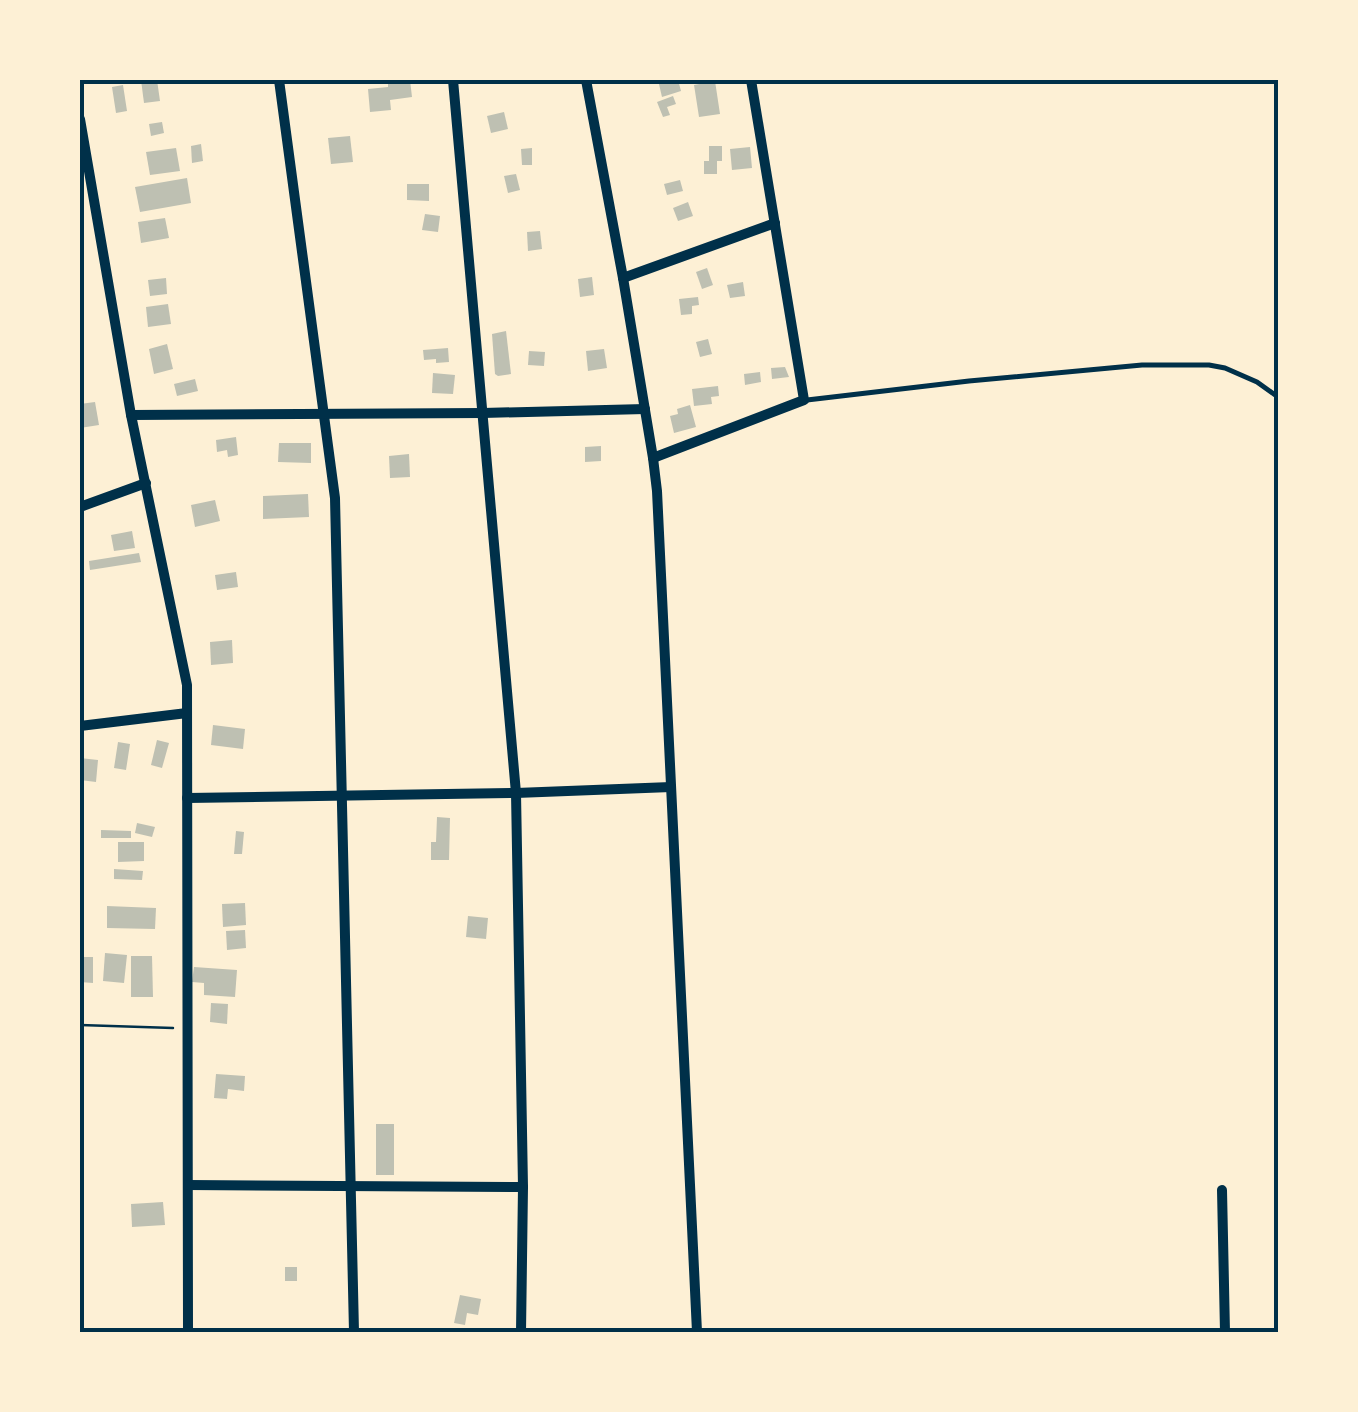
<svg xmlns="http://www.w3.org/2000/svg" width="1358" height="1412" font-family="Montserrat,sans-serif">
	<rect width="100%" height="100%" fill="#fdf0d5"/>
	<g fill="#bec0b2">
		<polygon points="141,80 157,80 160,101 144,103"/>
		<polygon points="388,80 410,80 412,97 390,100 391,110 370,112 368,89 388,87"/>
		<polygon points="658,80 678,80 681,91 662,97"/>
		<polygon points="715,81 720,114 699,117 694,85"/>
		<polygon points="123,85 127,111 116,113 112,87"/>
		<polygon points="673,96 676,104 667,107 670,115 663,117 657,102"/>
		<polygon points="504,112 508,129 491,133 487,116"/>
		<polygon points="162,122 164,133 151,136 149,124"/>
		<polygon points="350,136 353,162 331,164 328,138"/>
		<polygon points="201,144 203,161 192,163 191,146"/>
		<polygon points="709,146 722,146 722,161 717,161 717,174 704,174 704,161 709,161"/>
		<polygon points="750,147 752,168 732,170 730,149"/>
		<polygon points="176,148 180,171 150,175 146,152"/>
		<polygon points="532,148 532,165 522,165 521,149"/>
		<polygon points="516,174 520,190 508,193 504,176"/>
		<polygon points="187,178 191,203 140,212 135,187"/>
		<polygon points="680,180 683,191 667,195 664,184"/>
		<polygon points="407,184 429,184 429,201 407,200"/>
		<polygon points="688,202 693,216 678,221 673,208"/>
		<polygon points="425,214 440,216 438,232 422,230"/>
		<polygon points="165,218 169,238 141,243 138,222"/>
		<polygon points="540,231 542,249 528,251 527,232"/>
		<polygon points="707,268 713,285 702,289 696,272"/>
		<polygon points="592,277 594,295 580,297 578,279"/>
		<polygon points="166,278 167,294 150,296 148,280"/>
		<polygon points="743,282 745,296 730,298 727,285"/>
		<polygon points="698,297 699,305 692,306 692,314 681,315 679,299"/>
		<polygon points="168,304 171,324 148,327 146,307"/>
		<polygon points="506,331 511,374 498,376 495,374 492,334"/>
		<polygon points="708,339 712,354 700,357 696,342"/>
		<polygon points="167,344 173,369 154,374 149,349"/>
		<polygon points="448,348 449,362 436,363 436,359 424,360 423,350"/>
		<polygon points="604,349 607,368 588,371 586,351"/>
		<polygon points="529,351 545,352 544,366 528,365"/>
		<polygon points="785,367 789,377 772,379 771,368"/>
		<polygon points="760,372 761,382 745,385 744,374"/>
		<polygon points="433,373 455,375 453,394 432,393"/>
		<polygon points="195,379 198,391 177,396 174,384"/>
		<polygon points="718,386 719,396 711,397 712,404 694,406 692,389"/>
		<polygon points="95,402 99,425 80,428 80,404"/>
		<polygon points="690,405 696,427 674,433 670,416 678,414 677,409"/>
		<polygon points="236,437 238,455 228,457 227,450 217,452 216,440"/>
		<polygon points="279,443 311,443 311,463 278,462"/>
		<polygon points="601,446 601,461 585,462 585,447"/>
		<polygon points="409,454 410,477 390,478 389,456"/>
		<polygon points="308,494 309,517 263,519 263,496"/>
		<polygon points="215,500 220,521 195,527 191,505"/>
		<polygon points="132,531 135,548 114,551 111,535"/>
		<polygon points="139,553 141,562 90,570 89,561"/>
		<polygon points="236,572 238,587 217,590 215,575"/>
		<polygon points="232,640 233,663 211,665 210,642"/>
		<polygon points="213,725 245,729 243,749 211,745"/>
		<polygon points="157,740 169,743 162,768 151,765"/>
		<polygon points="118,742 130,744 126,770 114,768"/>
		<polygon points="80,758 98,760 96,782 80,780"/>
		<polygon points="437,817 450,818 449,860 431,860 431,842 436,842"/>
		<polygon points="137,823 155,827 152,837 135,833"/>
		<polygon points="101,830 131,831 131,838 101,838"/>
		<polygon points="236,831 244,832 242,854 234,854"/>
		<polygon points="118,842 144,842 144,861 118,862"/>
		<polygon points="114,869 143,871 142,880 114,879"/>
		<polygon points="245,903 246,925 223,927 222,904"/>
		<polygon points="107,906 156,908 155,929 107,928"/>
		<polygon points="468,916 488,918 486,939 466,937"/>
		<polygon points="245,930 246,948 227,950 226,931"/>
		<polygon points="105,953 127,955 124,983 103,981"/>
		<polygon points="131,956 152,956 153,997 131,997"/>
		<polygon points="80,957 93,957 93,983 80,982"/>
		<polygon points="194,967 237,970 235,997 204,995 204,983 192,982"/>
		<polygon points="211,1003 228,1004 227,1024 210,1022"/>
		<polygon points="216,1074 245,1076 244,1091 228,1089 227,1099 214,1098"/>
		<rect x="376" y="1124" width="18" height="51"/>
		<polygon points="163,1202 165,1225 132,1227 131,1204"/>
		<rect x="285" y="1267" width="12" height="14"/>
		<polygon points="460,1295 481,1299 478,1315 467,1313 465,1325 454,1323"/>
	</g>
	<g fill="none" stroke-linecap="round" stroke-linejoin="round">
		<polyline stroke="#003049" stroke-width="2.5" points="80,1025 173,1028"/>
		<polyline stroke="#003049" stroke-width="5" points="807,400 969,381 1142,365 1209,365 1225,368 1257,382 1278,397"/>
		<g stroke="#003049" stroke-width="10">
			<polyline points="279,80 335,498 354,1332"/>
			<polyline points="453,80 516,793 523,1187 521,1332"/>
			<polyline points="586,80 623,278 653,458 657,491 697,1332"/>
			<polyline points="80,119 131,415 187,685 188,1332"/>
			<polyline points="623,278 775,223"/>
			<polyline points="131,415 483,413 645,409"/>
			<polyline points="653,458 804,400 751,80"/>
			<polyline points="80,507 146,483"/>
			<polyline points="80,726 187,713"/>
			<polyline points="187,798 516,793 671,787"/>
			<polyline points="188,1185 523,1187"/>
			<polyline points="1222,1190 1225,1332"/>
		</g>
	</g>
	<rect width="1358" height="1412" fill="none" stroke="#fdf0d5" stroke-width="165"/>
	<rect x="82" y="82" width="1194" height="1248" fill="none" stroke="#003049" stroke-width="4"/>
</svg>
